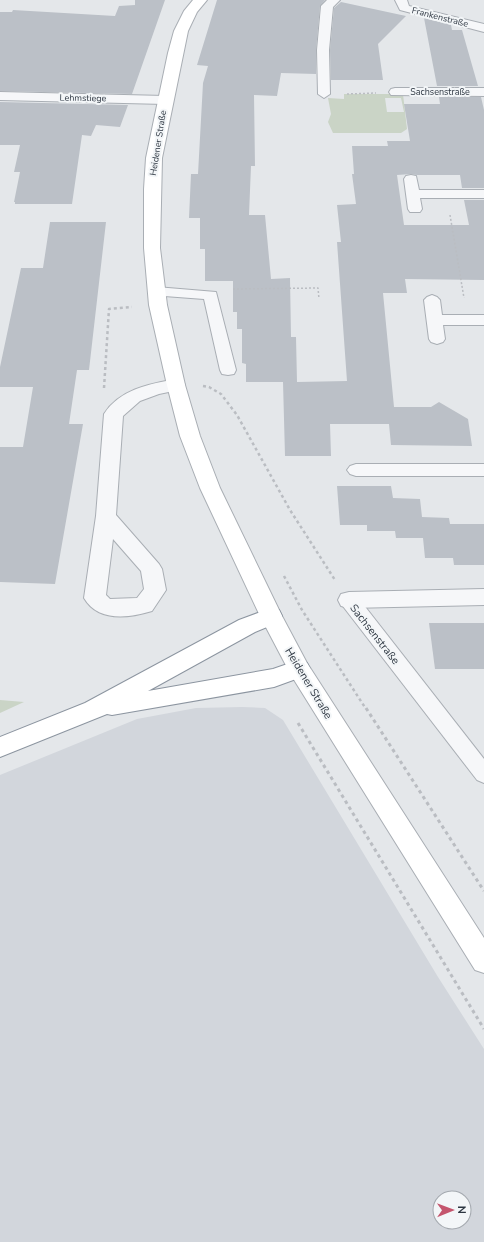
<svg xmlns="http://www.w3.org/2000/svg" width="484" height="1242" font-family="'Nunito Sans',sans-serif">
	<rect width="100%" height="100%" fill="#e4e7ea"/>
	<path fill="#d2d6dc" fill-rule="evenodd" d="M242,707l23,1 18,12 155,257 46,72v193h-484v-467l137,-56 59,-11zM440,1198h24v24h-24z"/>
	<g fill="#cad4c6" fill-rule="evenodd">
		<path d="M344,94h59l4,35 -6,4h-68l-5,-11 3,-8 -3,-16 16,1zM385,98h16l3,14h-17z"/>
		<polygon points="0,700 24,702 0,713"/>
	</g>
	<g fill="#bbc0c7">
		<polygon points="135,0 165,0 132,94 0,91 0,12 12,12 13,10 115,16 119,6 135,5"/>
		<polygon points="217,0 325,0 320,6 316,50 316,74 281,73 277,96 254,95 255,166 251,166 249,215 265,215 271,279 290,278 291,337 296,337 297,382 347,381 337,242 341,242 337,205 356,204 352,174 354,174 352,146 388,146 387,141 410,141 404,104 440,104 439,97 481,97 484,110 484,188 462,188 460,175 417,175 411,174 397,175 404,225 469,225 464,200 484,200 484,280 405,279 407,293 383,293 394,407 431,407 439,402 468,419 472,446 391,445 389,424 330,424 331,456 285,456 283,382 246,382 246,364 242,363 242,329 237,329 237,312 233,312 233,281 205,281 205,249 200,249 200,218 189,218 191,174 198,174 203,83 208,66 197,65"/>
		<polygon points="341,2 406,16 378,44 383,80 331,80 330,50 334,8"/>
		<polygon points="424,18 451,25 452,30 462,30 478,86 437,86"/>
		<polygon points="0,102 128,105 120,127 96,125 91,136 82,135 72,204 15,204 15,202 14,202 20,172 14,172 20,145 0,145"/>
		<polygon points="50,222 106,222 89,370 77,370 69,424 83,424 55,584 0,582 0,447 23,447 33,387 0,387 0,367 21,268 43,268"/>
		<polygon points="337,486 391,486 393,498 420,499 422,517 449,518 450,524 484,524 484,565 454,565 453,558 425,558 423,538 396,538 395,531 367,531 367,525 340,525"/>
		<polygon points="429,623 484,623 484,669 435,669"/>
	</g>
	<g fill="none" stroke-linecap="round" stroke-linejoin="round">
		<g stroke="#a9aeb4" stroke-width="2">
			<g id="service">
				<polygon points="327,0 340,0 333,7 329,50 330,94 324,98 318,94 317,50 321,6"/>
				<polygon points="395,0 407,0 409,6 484,24 484,32 400,10"/>
				<polygon points="395,88 484,88 484,96 391,95 389,92 391,89"/>
				<polygon points="411,175 416,176 419,190 484,190 484,198 420,198 422,209 420,212 410,212 408,209 404,179 406,176"/>
				<polygon points="156,287 216,292 236,370 234,374 228,375 222,374 220,370 204,299 151,295 148,292 151,289"/>
				<polygon points="432,295 437,297 440,300 442,315 484,315 484,325 443,325 445,339 443,342 437,344 431,342 429,339 424,300 427,297"/>
				<polygon points="356,464 484,464 484,476 356,476 350,474 347,470 350,466"/>
				<polygon points="349,593 356,595 484,759 484,783 477,780 342,605 340,600 342,595"/>
			</g>
		</g>
		<g stroke="#a9aeb4" stroke-width="2">
			<g id="minor">
				<polygon points="0,92 165,96 170,97 172,100 170,103 165,104 0,100"/>
				<path d="M176,379l7,2 2,4 -2,4 -24,5 -19,7 -17,15 -7,99 43,49 3,5 4,21 -14,21c-23,7 -54,11 -68,-13l12,-82 8,-102c16,-25 46,-30 72,-35zM113,539l28,32 3,18 -7,9 -27,1 -4,-4z"/>
				<polygon points="484,589 484,605 349,608 341,606 338,600 341,594 349,592"/>
			</g>
		</g>
		<g stroke="#a9aeb4" stroke-width="2">
			<polygon id="secondary" points="193,0 207,0 197,12 188,31 162,158 160,248 167,305 185,385 200,436 220,488 282,616 307,663 484,938 484,973 475,970 291,675 260,616 200,488 180,436 167,385 149,305 144,248 144,189 146,158 168,53 174,31 184,11"/>
		</g>
		<g stroke="#8c95a0" stroke-width="2">
			<polygon id="trunk" points="271,608 279,610 282,616 279,622 255,632 148,691 273,669 299,660 307,663 310,669 307,675 274,687 112,715 107,714 0,757 0,737 85,703 239,620"/>
		</g>
		<g stroke="#babdc2" stroke-width="1.5" stroke-dasharray="2 2" stroke-linecap="butt">
			<polyline points="347,94 376,93"/>
			<polyline points="450,215 464,298"/>
			<polyline points="233,289 318,288 319,299"/>
		</g>
		<g stroke="#babdc2" stroke-width="2.5" stroke-dasharray="3 3" stroke-linecap="butt">
			<polyline points="203,386 209,387 221,394 237,415 290,510 335,580"/>
			<polyline points="104,388 109,309 132,307"/>
			<polyline points="284,576 302,610 366,709"/>
		</g>
		<g stroke="#babdc2" stroke-width="3" stroke-dasharray="3.5 3.5" stroke-linecap="butt">
			<polyline points="366,708 484,891"/>
			<polyline points="298,723 484,1029"/>
		</g>
		<use href="#service" fill="#f6f7f9" fill-rule="evenodd"/>
		<use href="#minor" fill="#f6f7f9" fill-rule="evenodd"/>
		<use href="#secondary" fill="#fff" fill-rule="evenodd"/>
		<use href="#trunk" fill="#fff" fill-rule="evenodd"/>
	</g>
	<g text-anchor="middle" stroke-width="4" stroke-linejoin="round" paint-order="stroke">
		<g font-size="9" fill="#2d3641" stroke="#f3f6f8">
			<text transform="translate(440 17) rotate(14)" y="3">Frankenstraße</text>
			<text x="440" y="95">Sachsenstraße</text>
			<text transform="translate(83 98) rotate(1)" y="3">Lehmstiege</text>
			<text transform="translate(158 143) rotate(-81)" y="3">Heidener Straße</text>
		</g>
		<g font-size="11" fill="#2d3641" stroke="#f3f6f8">
			<text transform="translate(375 634) rotate(52)" y="4">Sachsenstraße</text>
			<text transform="translate(309 683) rotate(59)" y="4">Heidener Straße</text>
		</g>
	</g>
	<g transform="translate(452 1210) rotate(89)"><circle r="19" fill="#f3f6f8" stroke="#a4a9af"/>
	<path d="M0-3L7 15L0 10L-7 15Z" fill="#c4556d"/>
	<text y="-6" font-size="11" font-weight="bold" text-anchor="middle" fill="#2d3641">N</text>
	</g>
</svg>
